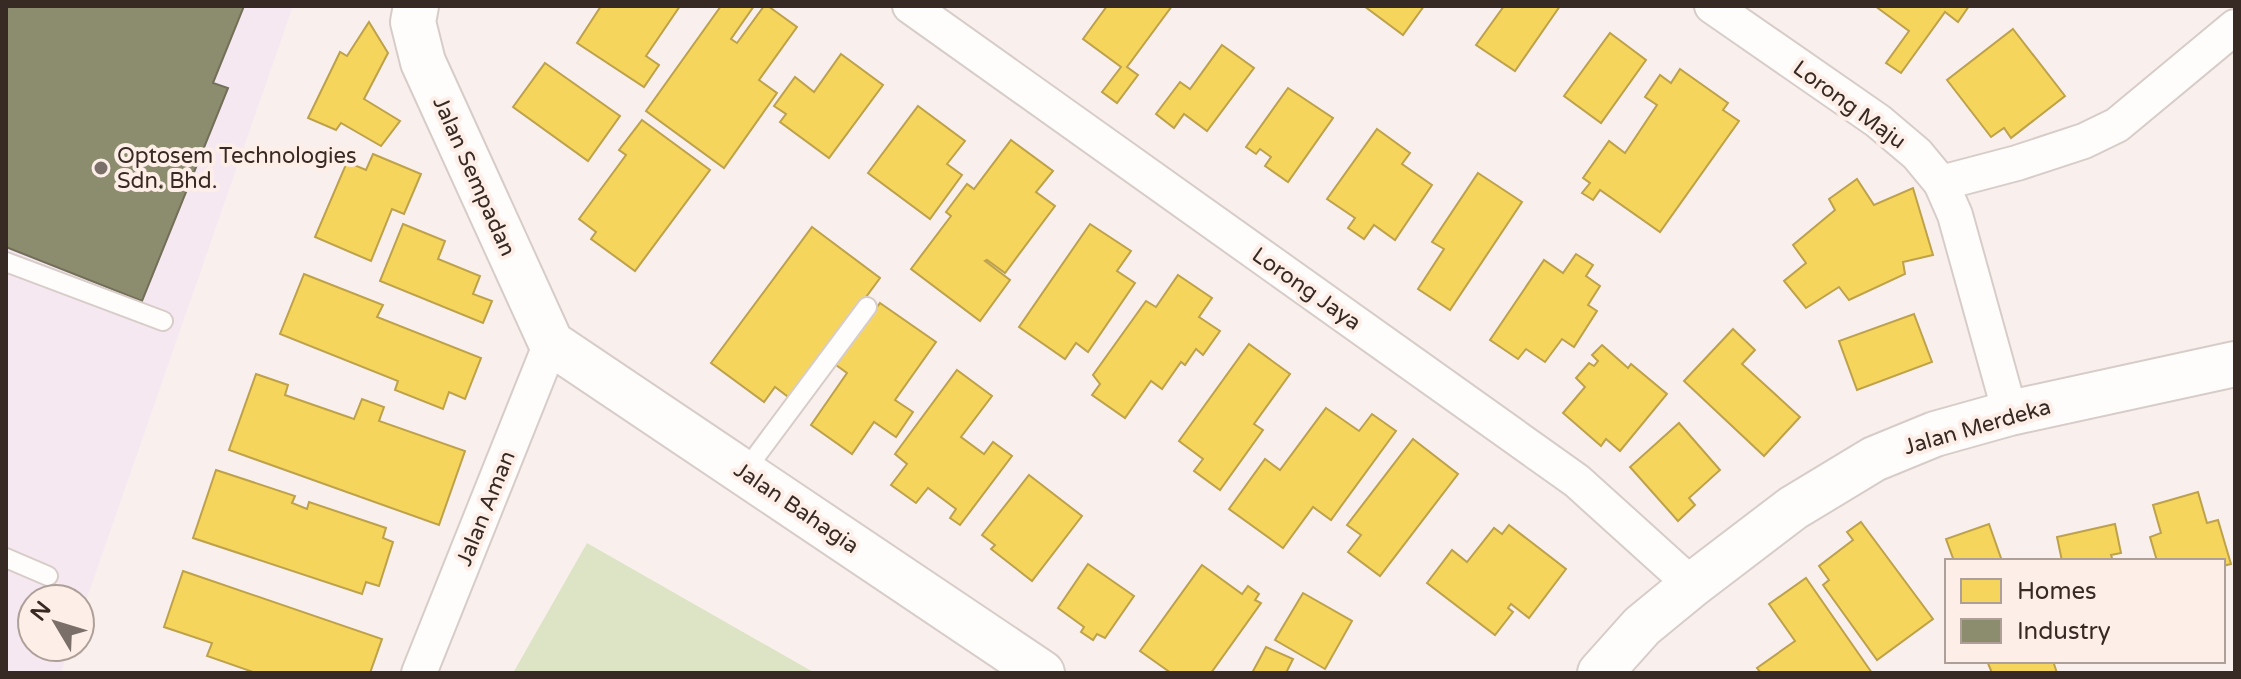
<svg xmlns="http://www.w3.org/2000/svg" width="2241" height="679" font-family="'Varela Round',sans-serif">
	<rect width="100%" height="100%" fill="#f9f0ed"/>
	<polygon fill="#f5e8f1" points="6,6 293,6 80,618 80,599 32,599 32,647 70,647 61,673 6,673"/>
	<polygon fill="#dde4c6" points="587,543 815,673 513,673"/>
	<g fill="#f6d55c" stroke="#bda14b" stroke-width="2">
		<polygon points="601,6 680,6 646,56 659,65 644,87 577,43"/>
		<polygon points="721,6 754,6 731,39 737,43 764,6 768,6 797,27 759,80 777,93 724,168 646,111"/>
		<polygon points="1107,6 1172,6 1127,67 1138,75 1117,103 1102,92 1121,67 1083,39"/>
		<polygon points="1364,6 1424,6 1403,35"/>
		<polygon points="1504,6 1560,6 1515,71 1476,45"/>
		<polygon points="1875,6 1969,6 1958,22 1945,12 1901,73 1886,63 1909,31"/>
		<polygon points="369,22 388,53 364,99 400,121 381,146 341,123 336,130 308,118 340,52 347,56"/>
		<polygon points="2013,29 2065,96 2011,138 2004,128 1991,137 1947,80"/>
		<polygon points="1610,33 1646,60 1601,123 1564,96"/>
		<polygon points="1222,45 1254,68 1207,131 1184,114 1174,128 1156,114 1180,82 1190,89"/>
		<polygon points="841,54 883,85 829,158 780,122 786,114 774,106 795,77 814,92"/>
		<polygon points="545,63 620,116 588,161 513,107"/>
		<polygon points="1680,69 1728,103 1723,110 1739,121 1660,232 1600,190 1593,200 1582,193 1590,183 1583,178 1609,141 1625,153 1657,105 1645,97 1660,75 1671,83"/>
		<polygon points="1288,88 1333,118 1288,182 1265,166 1271,157 1260,149 1256,154 1246,147"/>
		<polygon points="918,106 965,141 947,164 962,175 930,219 868,173"/>
		<polygon points="642,120 710,170 635,271 591,239 596,232 579,219 626,155 619,150"/>
		<polygon points="1377,129 1410,153 1402,164 1432,185 1395,240 1374,225 1364,239 1348,228 1355,218 1327,199"/>
		<polygon points="1011,140 1053,171 1036,192 1055,206 1005,273 987,260 985,261 1010,280 980,321 911,269 951,216 946,212 967,184 974,189"/>
		<polygon points="373,154 421,174 404,214 392,209 371,261 315,237 347,162 366,170"/>
		<polygon points="1478,173 1522,202 1450,310 1418,289 1444,249 1432,242"/>
		<polygon points="1857,179 1874,205 1913,188 1933,255 1903,262 1905,274 1849,300 1839,287 1806,308 1784,281 1806,263 1793,245 1835,210 1829,199"/>
		<polygon points="403,224 445,241 438,259 480,276 473,294 492,301 483,323 380,281"/>
		<polygon points="1090,224 1131,251 1117,271 1135,283 1088,352 1076,343 1065,359 1019,327"/>
		<polygon points="812,227 880,278 791,399 775,387 764,402 711,363"/>
		<polygon points="1576,254 1593,265 1586,276 1600,286 1588,305 1597,311 1574,347 1562,339 1545,362 1526,349 1518,359 1490,340 1544,260 1563,273"/>
		<polygon points="304,274 383,305 377,317 481,358 465,399 449,392 443,409 395,390 398,381 280,334"/>
		<polygon points="1178,275 1212,298 1199,317 1220,331 1203,355 1196,349 1185,365 1181,362 1162,389 1151,381 1125,418 1092,395 1100,384 1093,375 1146,301 1156,307"/>
		<polygon points="880,303 936,342 895,400 913,412 896,437 874,422 852,454 811,425 847,373 836,365"/>
		<polygon points="1914,314 1932,362 1857,390 1839,341"/>
		<polygon points="1733,329 1755,350 1742,364 1800,417 1764,456 1684,381"/>
		<polygon points="1249,344 1290,374 1254,424 1263,430 1220,490 1194,471 1203,459 1179,441"/>
		<polygon points="1602,345 1628,368 1631,364 1667,394 1620,451 1606,439 1601,446 1563,413 1585,387 1576,378 1589,363 1594,366 1598,361 1592,355"/>
		<polygon points="957,370 992,396 961,437 984,454 993,442 1012,456 960,525 950,518 956,509 928,488 916,503 891,485 907,464 895,454"/>
		<polygon points="256,374 288,385 285,395 354,419 362,399 384,407 379,421 465,451 439,525 229,450"/>
		<polygon points="1326,408 1359,431 1372,414 1396,431 1331,520 1313,507 1283,548 1229,509 1265,459 1280,470"/>
		<polygon points="1679,423 1720,470 1689,498 1695,505 1678,521 1630,467"/>
		<polygon points="1413,439 1458,474 1380,576 1348,552 1361,535 1347,525"/>
		<polygon points="216,470 295,496 292,503 307,509 309,502 386,528 383,538 393,542 379,586 366,582 362,594 193,538"/>
		<polygon points="1029,475 1082,516 1032,581 991,549 995,545 982,535"/>
		<polygon points="2198,492 2207,523 2218,520 2231,564 2223,566 2223,561 2157,561 2150,537 2161,533 2153,505"/>
		<polygon points="1861,522 1933,619 1877,660 1823,585 1829,580 1819,566 1853,540 1847,532"/>
		<polygon points="1989,524 2002,561 1954,561 1946,539"/>
		<polygon points="2115,524 2121,553 2111,555 2113,561 2062,561 2057,537"/>
		<polygon points="1509,525 1566,569 1529,618 1511,604 1508,608 1513,612 1495,635 1427,583 1452,550 1467,562 1494,528 1502,534"/>
		<polygon points="1088,564 1134,596 1105,638 1097,634 1093,640 1081,632 1084,627 1058,608"/>
		<polygon points="1202,565 1242,594 1248,586 1259,594 1255,600 1261,603 1211,673 1171,673 1140,651"/>
		<polygon points="183,571 382,639 370,673 256,673 207,656 212,643 164,627"/>
		<polygon points="1806,578 1872,673 1761,673 1757,668 1795,641 1769,604"/>
		<polygon points="1303,593 1352,621 1325,669 1275,640"/>
		<polygon points="1266,647 1293,659 1286,673 1252,673"/>
		<polygon points="1987,661 2053,661 2057,673 1992,673"/>
	</g>
	<polygon fill="#8c8c6e" stroke="#726e58" stroke-width="2" points="6,6 244,6 213,83 228,88 142,301 6,247"/>
	<g fill="none" stroke-linecap="round" stroke-linejoin="round">
		<g stroke="#d7ccc8" stroke-width="22">
			<g id="lane">
				<polyline points="6,262 163,321"/>
				<polyline points="745,471 867,307"/>
				<polyline points="6,558 48,576"/>
			</g>
		</g>
		<g stroke="#d7ccc8" stroke-width="38">
			<g id="street">
				<polyline points="910,6 1577,481 1692,585"/>
				<polyline points="1712,6 1878,121 1917,154 1941,183 1955,215 2010,413"/>
				<polyline points="1941,183 2017,163 2084,141 2117,125 2235,27"/>
				<polyline points="419,673 551,343"/>
			</g>
		</g>
		<g stroke="#d7ccc8" stroke-width="48">
			<g id="secondary">
				<polyline points="416,6 413,22 423,62 551,343 1042,673"/>
				<polyline points="1600,673 1642,626 1692,585 1793,508 1874,459 1935,434 2010,413 2235,364"/>
			</g>
		</g>
		<use href="#lane" stroke="#fefdfc" stroke-width="18"/>
		<use href="#street" stroke="#fefdfc" stroke-width="34"/>
		<use href="#secondary" stroke="#fefdfc" stroke-width="44"/>
	</g>
	<circle fill="#7b6f6a" stroke="#feeee8" stroke-width="3" cx="101" cy="168" r="8"/>
	<g text-anchor="middle" stroke-width="8" stroke-linejoin="round" paint-order="stroke">
		<g font-size="22" fill="#372923" stroke="#feeee8">
			<text transform="translate(1850 104) rotate(36)" y="8">Lorong Maju</text>
			<text transform="translate(475 176) rotate(66)" y="8">Jalan Sempadan</text>
			<text transform="translate(1307 288) rotate(35)" y="8">Lorong Jaya</text>
			<text transform="translate(1977 426) rotate(-16)" y="8">Jalan Merdeka</text>
			<text transform="translate(797 507) rotate(34)" y="8">Jalan Bahagia</text>
			<text transform="translate(485 508) rotate(-68)" y="8">Jalan Aman</text>
		</g>
		<g font-size="22" fill="#372923" stroke="#feeee8" text-anchor="start">
			<text x="117" y="163">Optosem Technologies<tspan x="117" dy="25">Sdn. Bhd.</tspan></text>
		</g>
	</g>
	<rect width="2241" height="679" fill="none" stroke="#372923" stroke-width="16"/>
	<rect x="1945" y="559" width="280" height="104" fill="#feeee8" stroke="#ae9f99" stroke-width="2"/>
	<rect x="1961" y="579" width="40" height="24" fill="#f6d55c" stroke="#ae9f99" stroke-width="2"/>
	<text x="2017" y="599" font-size="24" fill="#372923">Homes</text>
	<rect x="1961" y="619" width="40" height="24" fill="#8c8c6e" stroke="#ae9f99" stroke-width="2"/>
	<text x="2017" y="639" font-size="24" fill="#372923">Industry</text>
	<g transform="translate(56 623) rotate(308)"><circle r="38" fill="#feeee8" stroke="#ae9f99" stroke-width="2"/>
	<path d="M0-6L14 30L0 20L-14 30Z" fill="#7b6f6a"/>
	<text y="-12" font-size="22" font-weight="bold" text-anchor="middle" fill="#372923">N</text>
	</g>
</svg>
